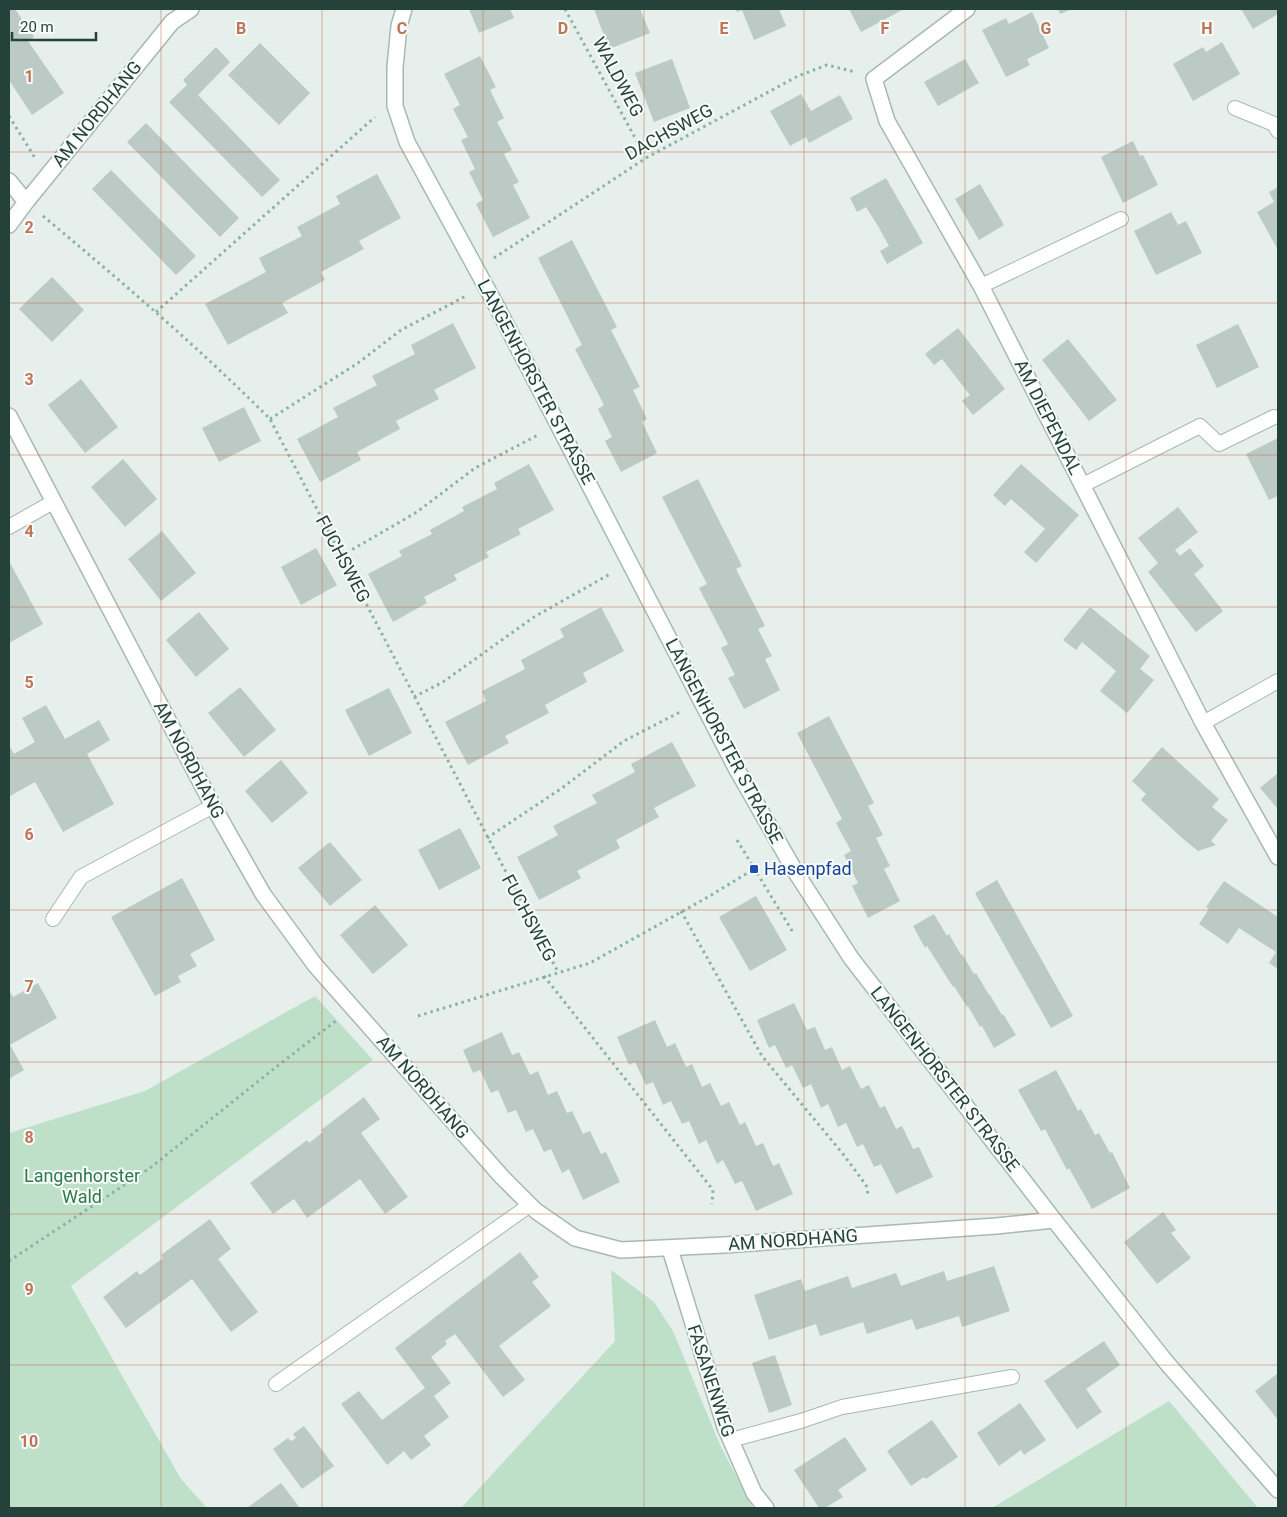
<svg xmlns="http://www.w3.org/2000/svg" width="1287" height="1517" font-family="Roboto,sans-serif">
	<rect width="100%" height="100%" fill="#e6efeb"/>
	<g fill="#bfe0c8">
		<polygon points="315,996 373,1060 71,1286 181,1479 207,1508 9,1508 9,1133 145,1091"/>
		<polygon points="611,1270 654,1302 673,1331 720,1445 753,1508 461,1508 615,1341"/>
		<polygon points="1169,1401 1258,1508 992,1508"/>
	</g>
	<g fill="#bbcac4">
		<polygon points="9,9 15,9 34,37 28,41 64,93 32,115 9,80"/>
		<polygon points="469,9 510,9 514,18 479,33"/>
		<polygon points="594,9 640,9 650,33 609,49"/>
		<polygon points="735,9 779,9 786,26 754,40 742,10 737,12"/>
		<polygon points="849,9 904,9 861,32"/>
		<polygon points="1058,9 1072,9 1060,14"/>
		<polygon points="1241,9 1278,9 1278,14 1253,29"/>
		<polygon points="1032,12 1049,48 1027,59 1030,65 1006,77 982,30 1006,18 1009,24"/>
		<polygon points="1222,42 1240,74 1193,101 1173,64 1203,47 1206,52"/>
		<polygon points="260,43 310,93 279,125 228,75"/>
		<polygon points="216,47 230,62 198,95 280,180 262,197 169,102 187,85 183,80"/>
		<polygon points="480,56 496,87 490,90 504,118 497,122 512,150 504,154 519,182 513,185 530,218 493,237 476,204 483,200 469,172 475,169 461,140 468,137 453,109 460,105 444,74"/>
		<polygon points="672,59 690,108 654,122 635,73"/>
		<polygon points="965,59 979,83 938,106 924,82"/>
		<polygon points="801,94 811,111 840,95 853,119 809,143 806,137 790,146 770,111"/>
		<polygon points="146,123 239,218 220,237 127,142"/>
		<polygon points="1133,141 1140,156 1143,155 1158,185 1123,203 1101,157"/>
		<polygon points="111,170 196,256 176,275 92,189"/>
		<polygon points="377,174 401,218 359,241 364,249 321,272 325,280 282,303 288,313 228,345 205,304 266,272 259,258 302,236 297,227 340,204 336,196"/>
		<polygon points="886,178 923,243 887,264 880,251 889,246 878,226 866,207 857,212 850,198"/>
		<polygon points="980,184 1004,225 979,240 955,199"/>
		<polygon points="1278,187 1278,250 1257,212 1274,202 1269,192"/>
		<polygon points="1171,212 1178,225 1186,221 1202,253 1156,275 1134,231"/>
		<polygon points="572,240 617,327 611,330 640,387 633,390 647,419 642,422 657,453 621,472 605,441 612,437 598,409 604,405 575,349 582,345 538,258"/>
		<polygon points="52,277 84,310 52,342 19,309"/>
		<polygon points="453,323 476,368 434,390 439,399 396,421 400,429 357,452 361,460 320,482 297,439 338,417 333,408 377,385 372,376 415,354 411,345"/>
		<polygon points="1238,324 1259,367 1217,388 1196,345"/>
		<polygon points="958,328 1005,389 973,415 962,401 970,395 942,359 934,365 925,354"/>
		<polygon points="1068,339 1117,400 1089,421 1042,360"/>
		<polygon points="81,379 118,427 85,453 48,405"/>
		<polygon points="244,407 261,441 219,462 202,428"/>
		<polygon points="1278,438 1278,496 1269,500 1246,454"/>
		<polygon points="123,459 157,499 125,527 91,487"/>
		<polygon points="529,464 554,510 518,529 521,534 486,552 489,557 454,575 457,580 424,597 427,603 393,622 368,574 402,556 399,551 432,534 430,530 464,511 462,507 497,489 494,483"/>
		<polygon points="1021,464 1079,515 1036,563 1024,552 1045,529 1011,499 1005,506 993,495"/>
		<polygon points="698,479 742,566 736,569 765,626 758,629 772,656 765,659 780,690 744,709 728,678 735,675 721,648 728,644 699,588 707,584 662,497"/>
		<polygon points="1178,507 1198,532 1175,550 1180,556 1190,548 1204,566 1194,574 1223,611 1196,632 1148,572 1158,563 1138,538"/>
		<polygon points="162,531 196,573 161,601 128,559"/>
		<polygon points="316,548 337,585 301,605 281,567"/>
		<polygon points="9,561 43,624 9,643"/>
		<polygon points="601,607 624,651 583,673 587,682 545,705 549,713 505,736 509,743 468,765 445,722 486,701 482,691 525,669 521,660 564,637 560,629"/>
		<polygon points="1090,607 1150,656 1140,669 1154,680 1127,713 1100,691 1116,671 1082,642 1076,650 1063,640"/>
		<polygon points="199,612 229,649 196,677 166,640"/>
		<polygon points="240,687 276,730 244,757 208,713"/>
		<polygon points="389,688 412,733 369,756 345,710"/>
		<polygon points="46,705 65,739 99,720 110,740 87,754 114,804 63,832 35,782 10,796 9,793 9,745 14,754 35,742 22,718"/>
		<polygon points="829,716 874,803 868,806 883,835 876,838 890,866 884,869 900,901 868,918 852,886 858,883 844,855 851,851 836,823 842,819 797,733"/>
		<polygon points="672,742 696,786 654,808 659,817 616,840 620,848 577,871 581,878 539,900 517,857 558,835 553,826 597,803 592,795 635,772 631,764"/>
		<polygon points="1162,747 1219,799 1212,807 1228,820 1211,841 1216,845 1198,851 1182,838 1141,800 1146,794 1132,781"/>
		<polygon points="281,760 308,793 272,823 245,791"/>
		<polygon points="1278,773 1278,809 1260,788"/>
		<polygon points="460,828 481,868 439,890 418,850"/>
		<polygon points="330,842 362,880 330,906 298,868"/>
		<polygon points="182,878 215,940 190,954 197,966 178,976 181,982 155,996 111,917"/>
		<polygon points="997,880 1073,1016 1051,1028 975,893"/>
		<polygon points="1224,881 1278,917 1278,969 1269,963 1276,952 1239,928 1228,944 1199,924 1209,909 1206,907"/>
		<polygon points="756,896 787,950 750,971 719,917"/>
		<polygon points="375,905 408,945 373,974 340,935"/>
		<polygon points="934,914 947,936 949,934 961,955 962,954 974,974 976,973 989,995 990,995 1002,1015 1003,1014 1016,1035 994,1048 982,1026 980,1027 968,1006 967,1007 954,986 953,987 927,946 925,948 913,926"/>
		<polygon points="38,983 57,1018 10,1045 24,1070 9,1079 9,990 13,997"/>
		<polygon points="794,1003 807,1030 815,1027 825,1050 832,1047 842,1070 850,1066 861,1089 869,1085 880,1108 885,1106 896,1129 902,1126 913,1149 919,1147 933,1177 896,1194 881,1164 874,1167 863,1144 857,1147 846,1123 838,1127 828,1104 821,1108 811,1084 803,1088 792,1065 786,1068 775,1045 769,1048 757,1020"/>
		<polygon points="655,1020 667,1047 675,1043 686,1067 692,1064 702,1087 710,1083 721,1106 729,1102 740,1125 745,1122 756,1146 763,1143 773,1166 779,1163 793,1194 756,1211 742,1181 735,1184 723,1160 717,1164 706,1140 699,1144 689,1121 682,1124 671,1101 663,1105 653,1082 646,1085 635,1062 629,1065 617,1037"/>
		<polygon points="502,1032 512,1055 519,1052 530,1075 538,1071 548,1095 557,1091 567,1113 572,1111 583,1134 590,1131 601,1154 606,1152 620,1182 583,1200 569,1169 562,1173 551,1149 544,1152 533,1129 526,1132 516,1110 508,1113 498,1090 491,1093 480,1070 473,1073 463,1050"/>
		<polygon points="1056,1070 1078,1111 1081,1109 1095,1135 1099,1133 1110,1153 1112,1152 1130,1188 1092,1209 1069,1168 1067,1170 1045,1129 1041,1131 1018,1090"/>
		<polygon points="364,1097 380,1119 361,1133 408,1197 385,1214 360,1179 307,1218 294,1199 273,1214 250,1183 307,1140 309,1143 323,1132 321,1130"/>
		<polygon points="1163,1212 1176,1230 1171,1233 1191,1258 1157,1284 1124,1242"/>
		<polygon points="210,1219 231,1249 218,1259 258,1312 231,1332 192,1279 126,1328 103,1297 137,1271 140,1275 163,1258 161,1255"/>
		<polygon points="520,1252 539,1277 532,1282 551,1306 499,1346 525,1380 503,1397 455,1334 445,1341 447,1344 431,1357 451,1383 434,1396 449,1417 424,1436 431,1445 411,1460 404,1451 387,1465 341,1404 359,1391 382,1420 425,1388 395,1348"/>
		<polygon points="994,1266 1010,1311 962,1327 959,1316 916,1330 912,1319 867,1334 863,1322 820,1336 816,1324 769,1340 754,1295 801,1279 805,1291 848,1276 852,1288 896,1273 901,1286 944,1271 947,1281"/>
		<polygon points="1104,1341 1120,1365 1086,1389 1102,1412 1077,1429 1044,1381"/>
		<polygon points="775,1355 792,1405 769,1413 752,1363"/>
		<polygon points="1278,1373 1278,1420 1255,1391"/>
		<polygon points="1020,1403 1046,1440 1024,1455 1021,1450 999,1466 977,1433"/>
		<polygon points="932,1420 958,1457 926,1479 924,1477 911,1486 887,1451"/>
		<polygon points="304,1426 334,1466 302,1489 273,1449 288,1438 291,1441 296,1438 293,1434"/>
		<polygon points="845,1437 867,1470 838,1490 843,1497 825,1508 819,1508 794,1470"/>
		<polygon points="281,1483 300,1508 247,1508"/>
	</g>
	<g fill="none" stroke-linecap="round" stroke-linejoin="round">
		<g stroke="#a8b8b2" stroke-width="16">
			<g id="lane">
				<polyline points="1235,108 1274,124 1278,131"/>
				<polyline points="981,286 1121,219"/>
				<polyline points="1083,485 1200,426 1219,444 1274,417"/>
				<polyline points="9,527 53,502"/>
				<polyline points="1203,723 1278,681"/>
				<polyline points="53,919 81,877 213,806"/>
				<polyline points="276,1384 530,1205"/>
				<polyline points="731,1440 801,1421 842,1407 1012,1377"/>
			</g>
		</g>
		<g stroke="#a8b8b2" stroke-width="18">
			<g id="street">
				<polyline points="967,9 874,79 887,121 981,286 1203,723 1278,857"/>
				<polyline points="9,181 26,202"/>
				<polyline points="9,225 26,202 172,22 191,9"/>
				<polyline points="9,416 213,806 263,894 315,965 502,1177 536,1211 575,1238 621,1250 724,1245 996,1226 1054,1220"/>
				<polyline points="670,1249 725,1427 754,1493 766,1508"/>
			</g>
		</g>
		<g stroke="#a4bbb3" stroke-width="18">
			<polyline id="secondary" points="404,9 399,26 395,67 395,106 407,142 497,307 736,768 795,871 851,958 1054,1220 1166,1362 1278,1490"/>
		</g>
		<g stroke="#86b3a5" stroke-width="3" stroke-dasharray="2.5 4" stroke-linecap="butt">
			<polyline points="565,9 646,158"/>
			<polyline points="9,116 35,158"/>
			<path d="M43,216c79,66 154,130 227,203l288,553"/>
			<polyline points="494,258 646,158 798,76 827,65 855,72"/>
			<polyline points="156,312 375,117"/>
			<polyline points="270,419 358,363 401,330 466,296"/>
			<polyline points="341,556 417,512 475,468 538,435"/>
			<polyline points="414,697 443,682 534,617 610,574"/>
			<polyline points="487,838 562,788 624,741 682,711"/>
			<polyline points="737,840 794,934"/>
			<polyline points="681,911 762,1056 843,1154 866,1185 868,1194"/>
			<polyline points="544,976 713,1190 712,1204"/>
			<polyline points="418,1016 590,963 708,897 754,869"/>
			<polyline points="9,1261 150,1168 276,1067 337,1020"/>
		</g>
		<use href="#lane" stroke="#fff" stroke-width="14"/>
		<use href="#street" stroke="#fff" stroke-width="15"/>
		<use href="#secondary" stroke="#fff" stroke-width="15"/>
	</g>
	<path fill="none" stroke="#c07456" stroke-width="1" stroke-opacity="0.55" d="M161,9v1499M322,9v1499M483,9v1499M644,9v1499M804,9v1499M965,9v1499M1126,9v1499M9,152h1269M9,303h1269M9,455h1269M9,607h1269M9,758h1269M9,910h1269M9,1062h1269M9,1214h1269M9,1365h1269"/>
	<rect fill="#1a4fb4" stroke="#f7fbf9" stroke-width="2" x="749" y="864" width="10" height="10" rx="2.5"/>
	<g text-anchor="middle" stroke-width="4" stroke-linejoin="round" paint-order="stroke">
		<g font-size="18" fill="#24423a" stroke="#f7fbf9">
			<text transform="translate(618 77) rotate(62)" y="6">WALDWEG</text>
			<text transform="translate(97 114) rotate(-51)" y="6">AM NORDHANG</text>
			<text transform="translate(669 132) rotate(-29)" y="6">DACHSWEG</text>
			<text transform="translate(536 382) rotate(62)" y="6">LANGENHORSTER STRASSE</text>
			<text transform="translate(1048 417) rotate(63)" y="6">AM DIEPENDAL</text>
			<text transform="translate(343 559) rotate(62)" y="6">FUCHSWEG</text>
			<text transform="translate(724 741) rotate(62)" y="6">LANGENHORSTER STRASSE</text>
			<text transform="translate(189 760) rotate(62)" y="6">AM NORDHANG</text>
			<text transform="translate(529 918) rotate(62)" y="6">FUCHSWEG</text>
			<text transform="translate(945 1079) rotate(52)" y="6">LANGENHORSTER STRASSE</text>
			<text transform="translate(423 1087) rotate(49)" y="6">AM NORDHANG</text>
			<text transform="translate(793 1240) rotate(-4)" y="6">AM NORDHANG</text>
			<text transform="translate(711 1381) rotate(72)" y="6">FASANENWEG</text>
		</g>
		<g font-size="18" fill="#164399" stroke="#f7fbf9" text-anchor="start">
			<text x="764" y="875">Hasenpfad</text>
		</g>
		<g font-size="18" fill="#2d7a4b" stroke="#f7fbf9">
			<text x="82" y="1182">Langenhorster<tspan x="82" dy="21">Wald</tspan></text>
		</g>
	</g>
	<g font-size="16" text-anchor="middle" font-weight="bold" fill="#c07456" stroke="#f7fbf9" stroke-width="4" stroke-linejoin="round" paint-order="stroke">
		<text x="241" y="34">B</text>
		<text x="402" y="34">C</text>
		<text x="563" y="34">D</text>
		<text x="724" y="34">E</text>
		<text x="885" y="34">F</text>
		<text x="1046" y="34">G</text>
		<text x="1207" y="34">H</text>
		<text x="29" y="82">1</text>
		<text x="29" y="233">2</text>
		<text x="29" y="385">3</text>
		<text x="29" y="537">4</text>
		<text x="29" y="688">5</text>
		<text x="29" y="840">6</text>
		<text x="29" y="992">7</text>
		<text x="29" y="1143">8</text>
		<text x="29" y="1295">9</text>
		<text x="29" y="1447">10</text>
	</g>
	<rect width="1287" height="1517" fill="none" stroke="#24423a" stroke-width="20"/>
	<path d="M12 32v8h84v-8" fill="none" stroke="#24423a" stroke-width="2.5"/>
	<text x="20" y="32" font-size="15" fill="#24423a" stroke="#f7fbf9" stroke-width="4" paint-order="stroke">20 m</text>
</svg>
